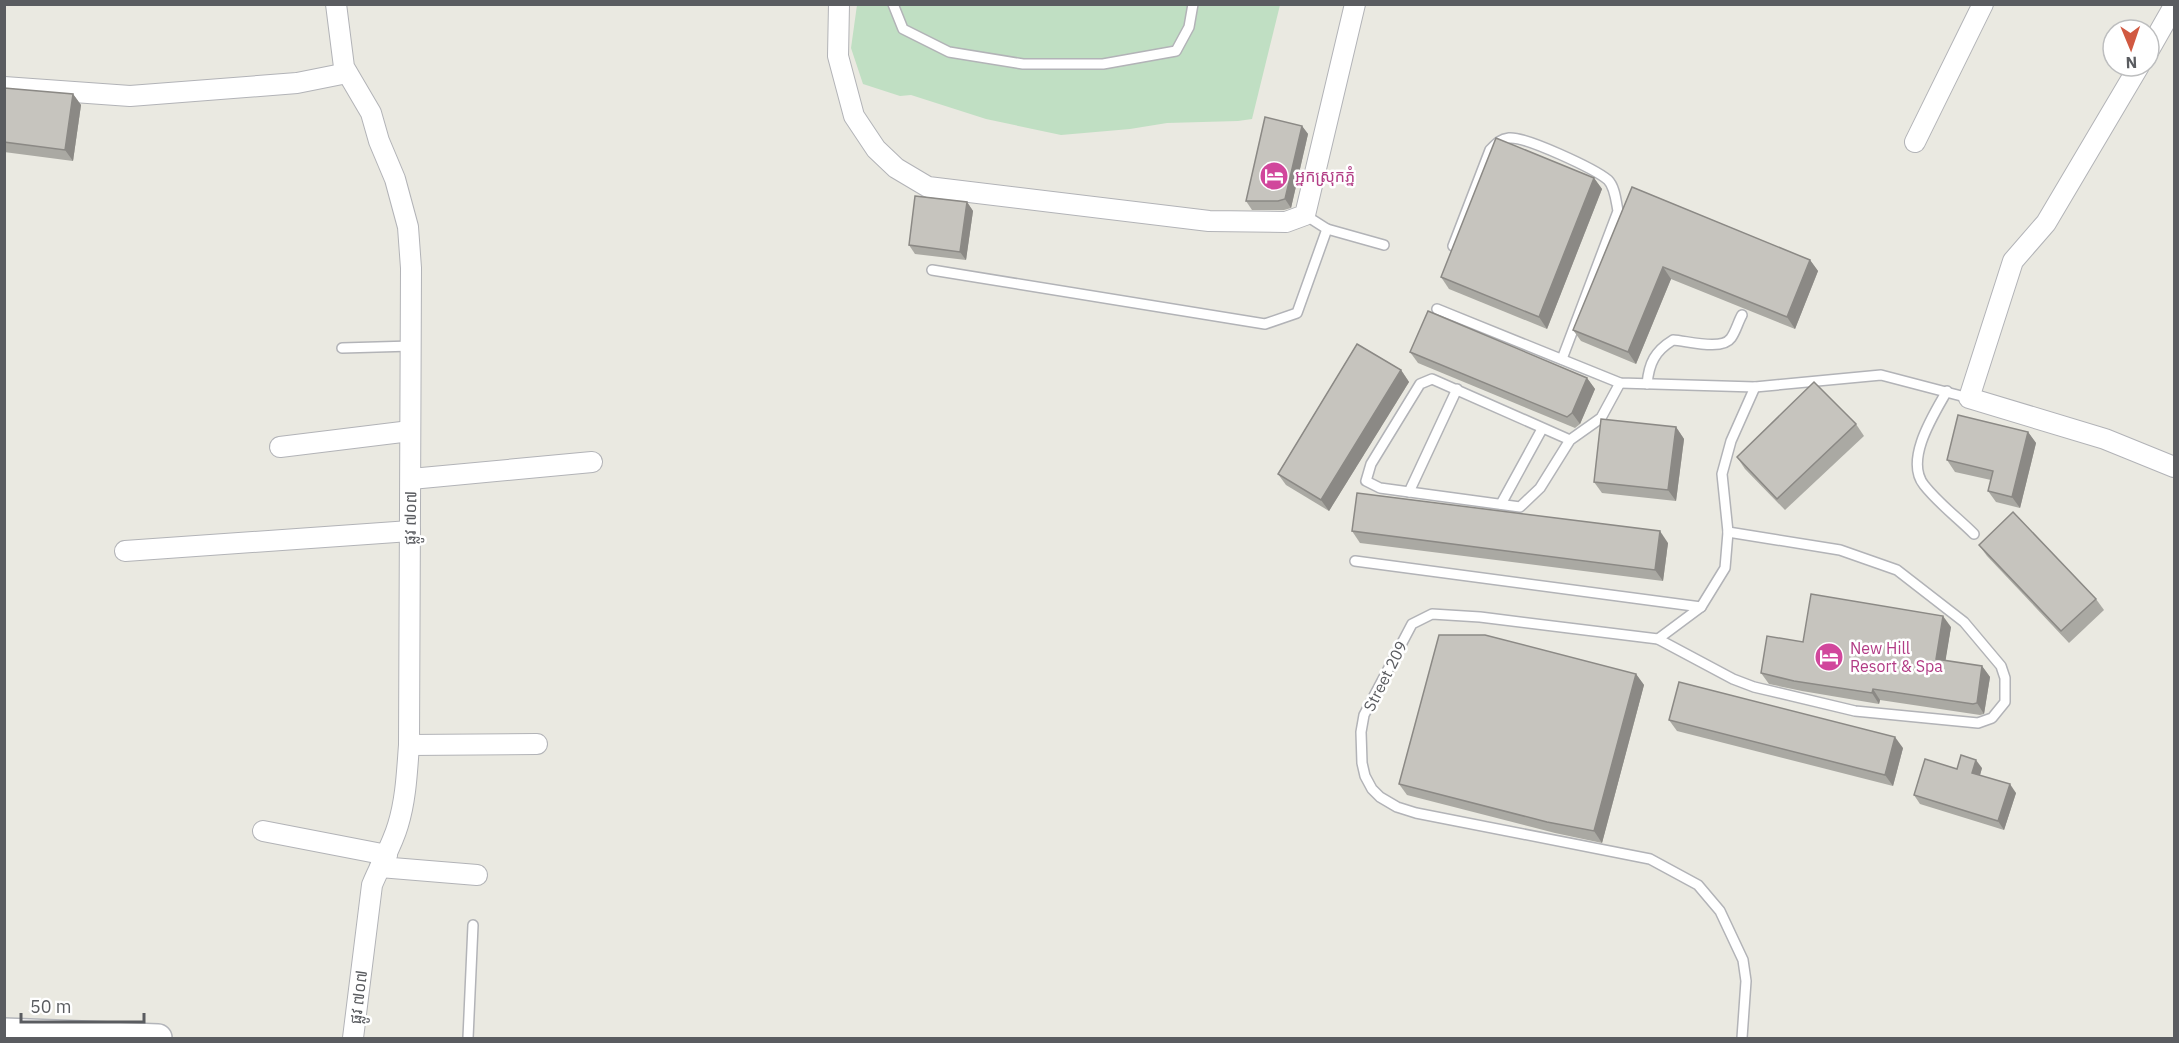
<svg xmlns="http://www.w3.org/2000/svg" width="2179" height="1043" font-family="'IBM Plex Sans','Noto Sans Khmer',sans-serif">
	<rect width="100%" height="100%" fill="#eae9e1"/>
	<polygon fill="#c0dfc3" points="857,5 1280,5 1252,119 1238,121 1167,123 1130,129 1061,135 986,119 911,95 900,96 863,84 851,48"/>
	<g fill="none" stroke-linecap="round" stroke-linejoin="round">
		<g stroke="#b2b3b7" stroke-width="12">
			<g id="service">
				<polyline points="893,4 903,29 949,52 1023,64 1103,64 1176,51 1189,27 1193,4"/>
				<polyline points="1305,215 1327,229 1384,245"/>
				<path d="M1453,246l37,-96c6,-6 10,-11 19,-12 16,-2 86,31 99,42 7,7 8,21 10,31l-56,148"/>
				<polyline points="932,270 1265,324 1297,313 1327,229"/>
				<polyline points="1437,309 1620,383 1755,387 1881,375 1969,398"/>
				<polyline points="342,348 412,346"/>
				<path d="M1647,384c2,-21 8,-33 26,-44 15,1 49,11 58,-2 5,-7 7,-16 11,-23"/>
				<path d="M1947,391c-13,23 -43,69 -23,94 14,18 34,33 50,49"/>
				<polyline points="1570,440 1432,379 1420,384 1371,464 1366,481 1380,488 1520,507 1540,488 1570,440 1601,418 1620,383"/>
				<polyline points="1409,492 1457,389"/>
				<polyline points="1501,504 1542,429"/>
				<polyline points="1728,532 1840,550 1897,570 1964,622 2001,666 2005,678 2005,702 1992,718 1978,723 1855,711 1754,687 1733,679 1658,639 1480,617 1432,614 1412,624 1364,715 1361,732 1362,763 1365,776 1372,789 1380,797 1397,807 1416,813 1650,859 1698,885 1720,911 1743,960 1746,981 1742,1038"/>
				<polyline points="1355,561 1701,607"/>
				<polyline points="1658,639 1701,607 1725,568 1728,532 1722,474 1731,441 1755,387"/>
				<polyline points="468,1038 473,925"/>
			</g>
		</g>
		<g stroke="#b2b3b7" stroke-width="22">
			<g id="minor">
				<path d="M336,4l8,63 27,46 8,28 16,38 13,48 3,41 -2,477c-2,26 -3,54 -11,80 -6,21 -18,40 -26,60l-19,153"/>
				<polyline points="839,4 838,56 854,116 876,149 896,168 928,187 1209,221 1286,222 1305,215 1355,4"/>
				<polyline points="2149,50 2174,6"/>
				<polyline points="2139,66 2046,223 2013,261 1969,398 2105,439 2174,467"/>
				<polyline points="4,87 130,96 297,83 347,73"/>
				<polyline points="1915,142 1983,4"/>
				<polyline points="280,447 410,431"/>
				<polyline points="411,479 592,462"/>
				<polyline points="125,551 410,531"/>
				<polyline points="409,745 537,744"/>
				<polyline points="263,831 387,855"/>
				<polyline points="380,867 477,875"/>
			</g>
		</g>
		<g stroke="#b3b5ba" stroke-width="30">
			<polyline id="secondary" points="4,1032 158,1038"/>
		</g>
		<use href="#service" stroke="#fff" stroke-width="9"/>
		<use href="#minor" stroke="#fff" stroke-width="20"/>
		<use href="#secondary" stroke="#fff" stroke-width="27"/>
	</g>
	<g fill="#aaa9a3">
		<polygon points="4,88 73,94 81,105 73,161 4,152"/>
		<polygon points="1302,126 1308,134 1291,208 1284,210 1252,210 1246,201"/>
		<polygon points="1594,178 1602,189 1547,329 1449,289 1441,277"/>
		<polygon points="1632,187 1810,260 1818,271 1795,329 1671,279 1636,364 1581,341 1573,330"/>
		<polygon points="967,202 973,211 966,260 915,254 909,245"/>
		<polygon points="1410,352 1587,378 1595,389 1580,424 1575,428 1418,363"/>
		<polygon points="1401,370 1409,382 1329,511 1286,485 1278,474"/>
		<polygon points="1856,424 1864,436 1785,510 1745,469 1737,457"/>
		<polygon points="1676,427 1684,439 1676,501 1602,493 1594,482"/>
		<polygon points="2028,432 2036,443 2020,508 1996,502 1988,491 1991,480 1955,472 1947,460"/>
		<polygon points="1352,531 1668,543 1663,581 1360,543"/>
		<polygon points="1979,545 2096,599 2104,610 2069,643 1987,556"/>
		<polygon points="1951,627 1945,661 1982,666 1990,677 1984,714 1980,715 1880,700 1879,704 1802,691 1769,684 1761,673 1803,642"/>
		<polygon points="1636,674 1644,685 1602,843 1555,833 1407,795 1399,784"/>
		<polygon points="1669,720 1903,748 1893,786 1677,731"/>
		<polygon points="1982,768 1980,775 2016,793 2004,830 1920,804 1914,795 1957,769"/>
	</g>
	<g fill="#8b8985">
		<polygon points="73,94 81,105 73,161 65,150"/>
		<polygon points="1302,126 1308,134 1291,208 1285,199"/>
		<polygon points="1594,178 1602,189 1547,329 1539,317"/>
		<polygon points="967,202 973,211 966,260 960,252"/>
		<polygon points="1810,260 1818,271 1795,329 1787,317"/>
		<polygon points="1663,267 1671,279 1636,364 1628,352"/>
		<polygon points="1401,370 1409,382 1329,511 1321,500"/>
		<polygon points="1587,378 1595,389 1580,424 1572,413"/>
		<polygon points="1676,427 1684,439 1676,501 1668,490"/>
		<polygon points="2028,432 2036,443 2020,508 2012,497"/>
		<polygon points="1660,531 1668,543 1663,581 1655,570"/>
		<polygon points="1943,616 1951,627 1944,670 1936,659"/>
		<polygon points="1982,666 1990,677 1984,714 1977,703"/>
		<polygon points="1636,674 1644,685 1602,843 1594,831"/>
		<polygon points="1873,689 1880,700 1879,704 1872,693"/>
		<polygon points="1895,737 1903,748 1893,786 1885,775"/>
		<polygon points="1976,760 1982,768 1978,782 1972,773"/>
		<polygon points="2010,784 2016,793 2004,830 1998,821"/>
	</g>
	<g fill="#c6c4be" stroke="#8b8985" stroke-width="1.5">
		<polygon points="4,88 73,94 65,150 4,142"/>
		<polygon points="1265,117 1302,126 1285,199 1278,201 1246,201"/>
		<polygon points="1496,138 1594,178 1539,317 1441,277"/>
		<polygon points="1632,187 1810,260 1787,317 1663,267 1628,352 1573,330"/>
		<polygon points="915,196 967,202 960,252 909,245"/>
		<polygon points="1428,311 1587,378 1572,413 1567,417 1410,352"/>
		<polygon points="1357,344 1401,370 1321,500 1278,474"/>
		<polygon points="1814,382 1856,424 1777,499 1737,457"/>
		<polygon points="1958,415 2028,432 2012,497 1988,491 1993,471 1947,460"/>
		<polygon points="1601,419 1676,427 1668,490 1594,482"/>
		<polygon points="1357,493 1660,531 1655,570 1352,531"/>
		<polygon points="2013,512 2096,599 2061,631 1979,545"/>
		<polygon points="1811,594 1943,616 1936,659 1982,666 1977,703 1973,704 1873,689 1872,693 1794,681 1761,673 1767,636 1803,642"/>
		<polygon points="1439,635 1485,635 1636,674 1594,831 1547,822 1399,784"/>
		<polygon points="1679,682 1895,737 1885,775 1669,720"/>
		<polygon points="1961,755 1976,760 1972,773 2010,784 1998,821 1914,795 1925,759 1957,769"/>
	</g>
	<defs>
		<g id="hotel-disc" transform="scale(1.5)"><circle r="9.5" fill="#d1479c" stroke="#fff"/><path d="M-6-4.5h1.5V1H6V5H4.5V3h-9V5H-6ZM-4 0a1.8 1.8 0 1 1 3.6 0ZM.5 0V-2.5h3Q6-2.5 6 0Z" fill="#fff"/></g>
	</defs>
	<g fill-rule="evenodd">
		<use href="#hotel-disc" x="1274" y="176"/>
		<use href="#hotel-disc" x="1829" y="657"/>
	</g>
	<g text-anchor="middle" stroke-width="5" stroke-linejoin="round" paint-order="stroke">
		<g font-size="16" fill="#b23c85" stroke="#fff" text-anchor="start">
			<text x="1295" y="182">អ្នកស្រុកភ្នំ</text>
			<text x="1850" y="654">New Hill<tspan x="1850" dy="18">Resort &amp; Spa</tspan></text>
		</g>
		<g font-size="16" fill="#5a5c60" stroke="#fff">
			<text transform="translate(410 518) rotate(-89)" y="6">ផ្លូវ ៧០៧</text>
			<text transform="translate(1385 676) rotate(-63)" y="6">Street 209</text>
			<text transform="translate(358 997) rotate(-83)" y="6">ផ្លូវ ៧០៧</text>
		</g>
	</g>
	<rect width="2179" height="1043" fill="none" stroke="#5a5c60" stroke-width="12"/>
	<g transform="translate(2131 48) rotate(178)"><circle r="28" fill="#ffffff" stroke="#bdbebf" stroke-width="1.5"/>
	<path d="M0-4.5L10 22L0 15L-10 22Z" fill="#d15941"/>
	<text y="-9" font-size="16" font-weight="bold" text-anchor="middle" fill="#5a5c60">N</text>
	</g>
	<path d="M21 1013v9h123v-9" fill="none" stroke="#5a5c60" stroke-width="3"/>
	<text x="30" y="1013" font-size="18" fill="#5a5c60" stroke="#ffffff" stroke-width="4.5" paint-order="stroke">50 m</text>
</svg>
